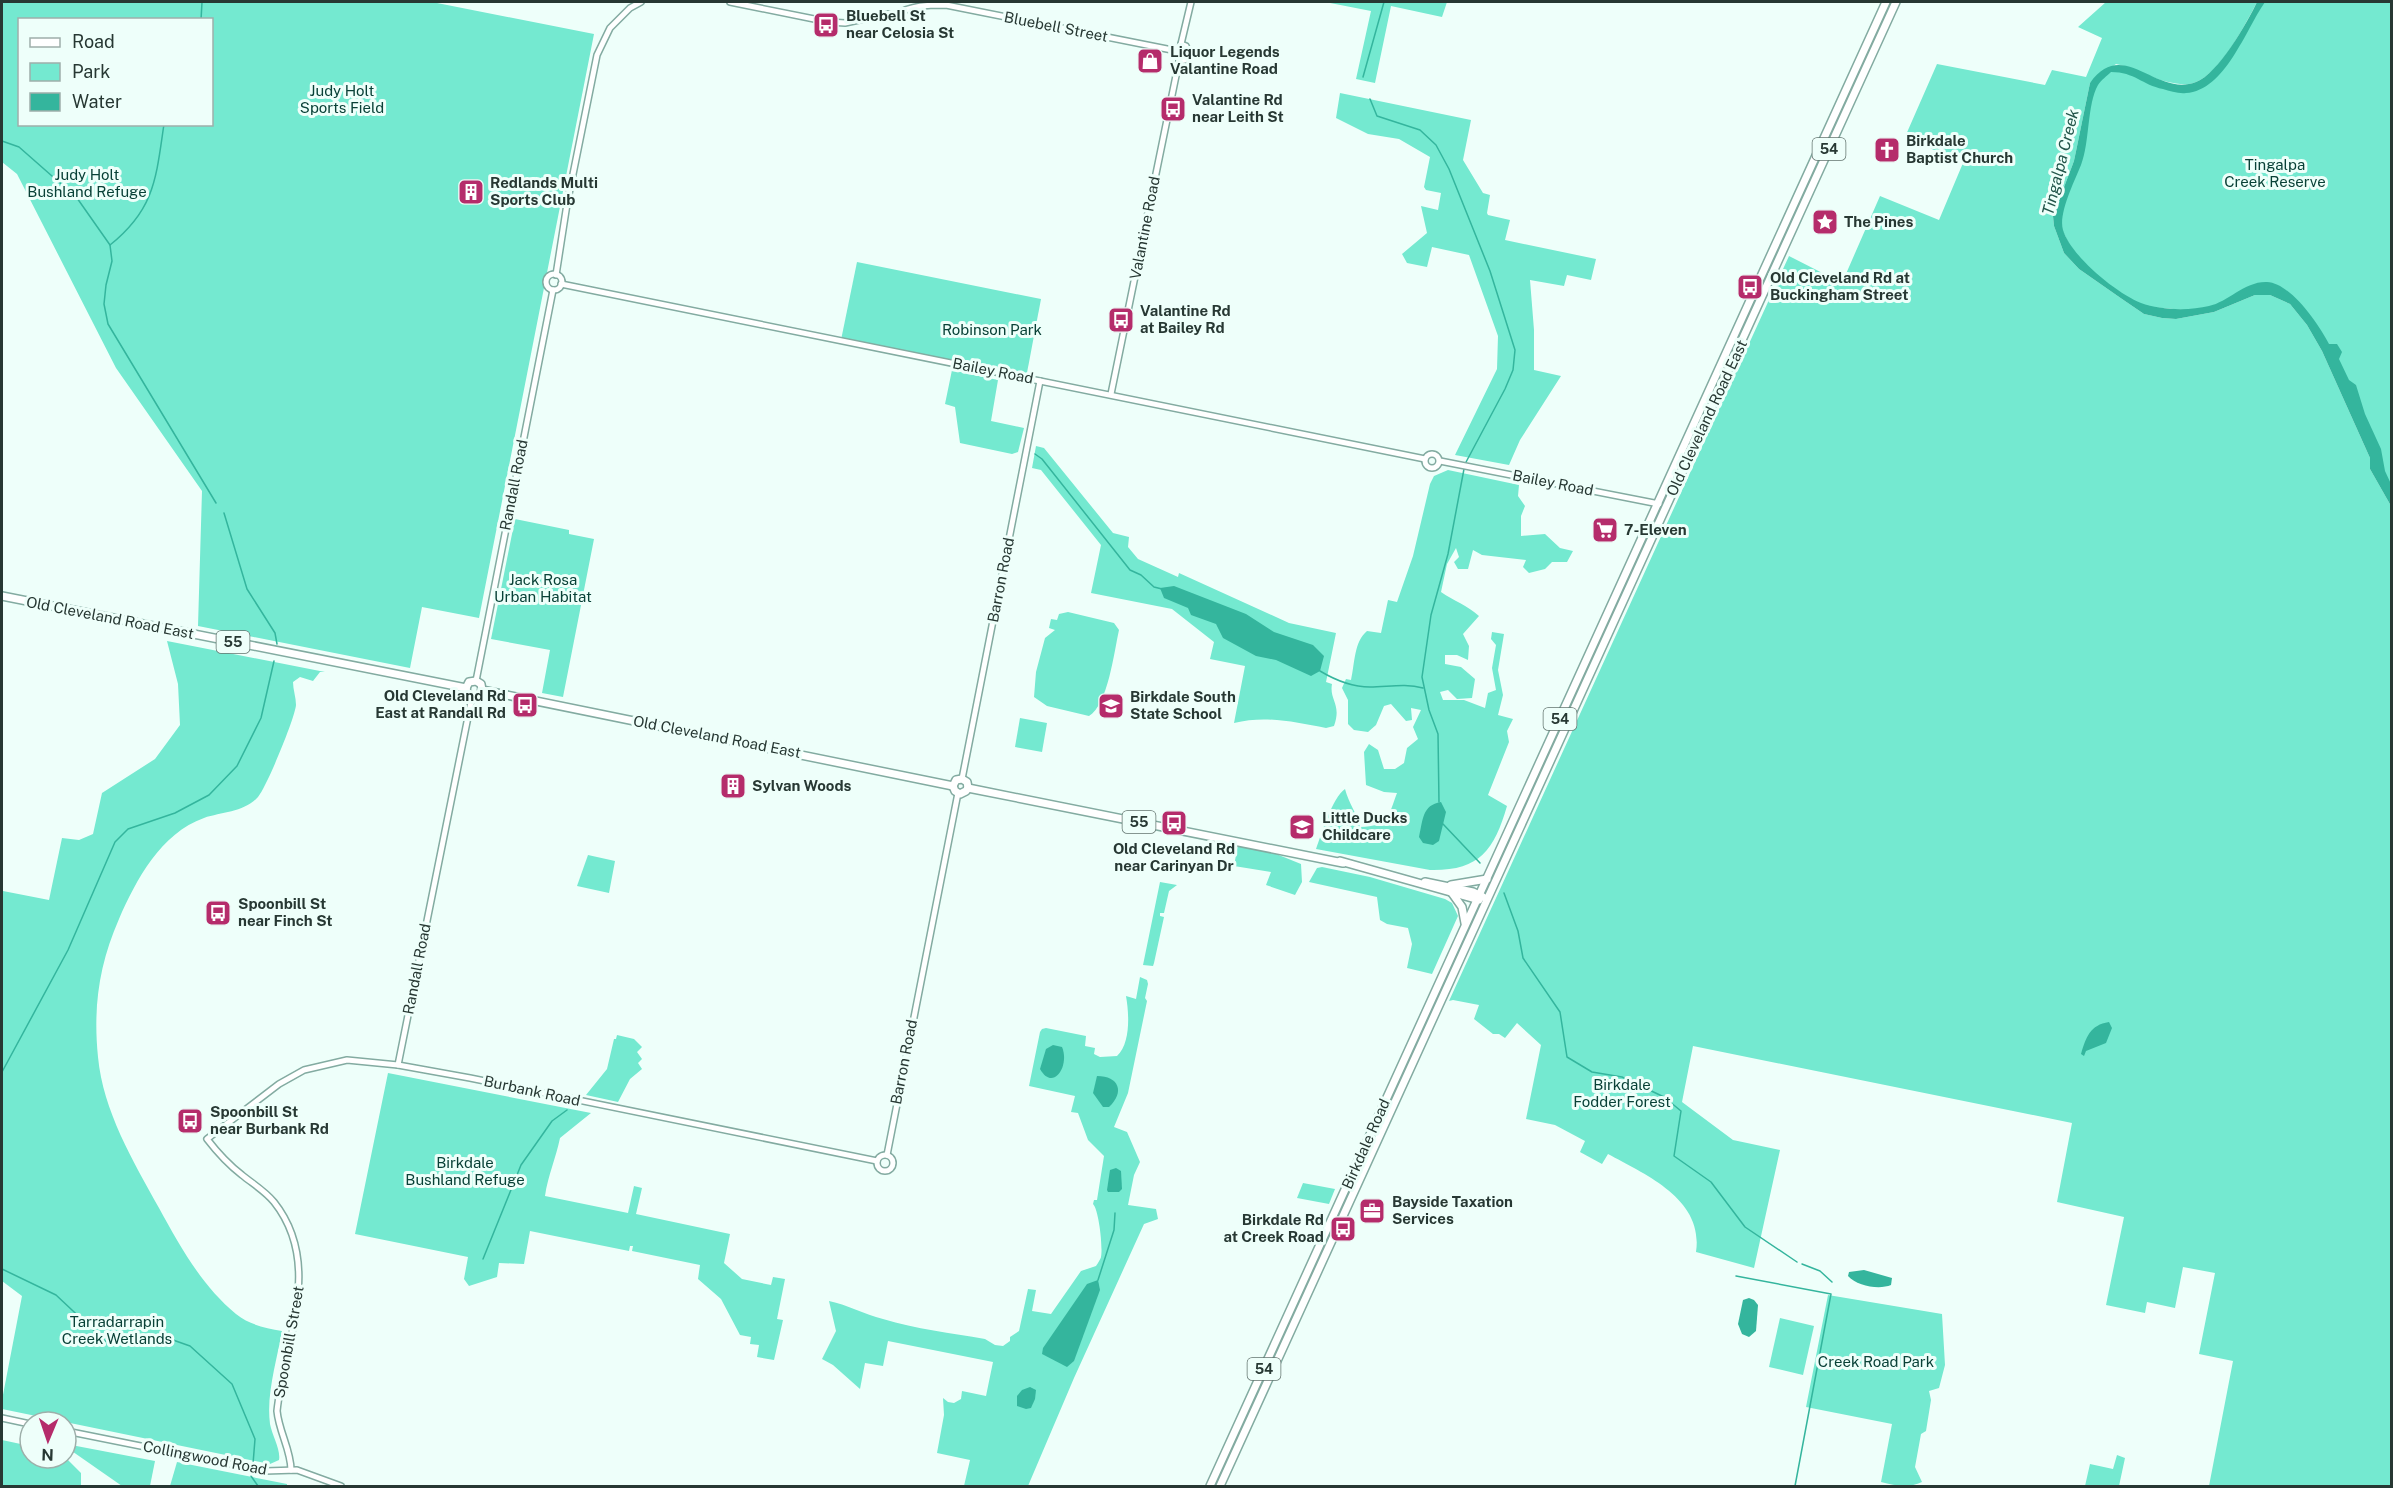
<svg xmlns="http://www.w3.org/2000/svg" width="2393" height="1488" font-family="'Public Sans',sans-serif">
	<rect width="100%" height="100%" fill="#eefffa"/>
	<g fill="#74e9d0" fill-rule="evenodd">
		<path d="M2,2h430l162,32 -115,584 -57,-11 -12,61 -212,-42 4,-135 -86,-123 -99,-194 -15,-12zM20,20h192v104h-192z"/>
		<polygon points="1325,2 1447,2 1442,17 1391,6 1375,83 1356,79 1371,11"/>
		<path d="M2106,2h151c-12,23 -36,70 -61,80 -9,4 -19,2 -28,0 -18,-4 -32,-14 -52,-18l-26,19 -16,78 -21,55 1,10 10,27 15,16 43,30 22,15 18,4 14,1 38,-7 41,-17h15l20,9 17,21 15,26 48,107v11l21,37v980h-182l24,-125 -34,-7 16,-81 -32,-6 -8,41 -28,-6 -2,11 -39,-8 18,-88 -67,-15 15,-79 -379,-77 -11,56 51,38 47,10 -26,118 -58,-16c8,-53 -50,-77 -88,-98l-6,10 -22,-12 5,-11 -30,-16 -29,-6 15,-74 -24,-22 -12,15 -6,-4h-6l-19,-15 5,-14 -26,-5 -4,1 340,-745 53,27 38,-87 59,24 24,-57 -58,-26 32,-73 108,21 7,-15 34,7 16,-39 -24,-11z"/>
		<path d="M2259,2h132v487l-41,-99 -55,-86 -31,-15 -51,21 -16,1 -58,-5 -60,-43 -21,-41 37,-140 14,-13c26,1 30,10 52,16 56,16 76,-45 98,-83z"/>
		<polygon points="1340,93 1471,120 1463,160 1483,193 1490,195 1487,213 1488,215 1510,220 1505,240 1596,259 1591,280 1567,275 1564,286 1530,280 1534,330 1534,370 1561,376 1520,440 1509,465 1455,455 1497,369 1498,336 1469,255 1432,247 1427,267 1407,263 1402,254 1427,233 1421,206 1438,210 1441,193 1426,190 1424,187 1430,157 1399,139 1368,134 1336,118"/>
		<polygon points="857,262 1041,299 1026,378 841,340"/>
		<polygon points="952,370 998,380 991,421 1024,428 1018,452 1012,454 960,443 955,407 945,404"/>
		<path d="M1036,446l8,2 69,85 16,4 -1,10 10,12 40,18 1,-4 110,50 47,10 -10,49 6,2c-3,16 10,20 2,42l-8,2c-31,-6 -61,-13 -92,-5l11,-57 -35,-7 4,-17 -42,-33 -81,-16 10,-48 -60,-75 -9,-2z"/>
		<path d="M1448,470l71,15 -1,11 7,10 -4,10v20l24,-2 15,14 13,3 -6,11h-15l-7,7 -16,4 -6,-6 3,-7 -44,-5 -9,-5 -5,19h-10l-4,-7 5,-5 -3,-9 -9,16 -6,28c13,9 26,13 38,24l-16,18 6,12 -1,14 -11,-5h-12v9l16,3 14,12 -3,19 -15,1 -9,-9 -8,2 3,8h21l21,8 3,-15 8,-3 -4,-22 4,-23 -5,-6 1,-7 12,2 -6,36 5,25 -5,20 15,4 -6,12 2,11 -21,53 19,11c-13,45 -28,65 -77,64l-114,-21c6,-16 16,-51 29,-60 4,15 11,22 15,38 29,-1 28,-10 37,-34l-13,-1 -18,-7 -2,-33 5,-8 9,6 6,19h11l9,-6 3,-15 11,-9 -5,-12 8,-17 -10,-2 1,12 -6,1 -15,-17 -7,2 -8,19 -8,7 -14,-2 -6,-6v-24l-6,-12 4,-9 5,1c4,-18 3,-38 16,-49l14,2 7,-33 9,2 16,-46 17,-72 4,-8z"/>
		<polygon points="515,519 569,530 569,534 594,539 563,697 542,693 550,650 491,639"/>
		<path d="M1068,612l46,11 5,7c-5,22 -11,75 -30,86l-42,-10 -13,-9 2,-25 9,-34 10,-8 -6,-2 2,-9 6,1 2,-6z"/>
		<path d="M167,641l158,31h-5l-7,9 -13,-4 -7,5c0,8 3,15 3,23 -1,13 -29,81 -38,92 -13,15 -36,15 -54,21 -43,15 -68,62 -85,101 -20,46 -26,88 -21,138 5,54 35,104 61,151 21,38 42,77 77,106 14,11 29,14 46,17 -5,29 -16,63 -12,93 2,11 11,26 9,36l-9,4 -268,-55v-9l20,-104 -20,-15 1,-390 46,9 13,-62 17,2 14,-6 9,-41 53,-34 25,-34 -2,-41z"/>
		<polygon points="1020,718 1047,723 1042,752 1015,747"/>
		<polygon points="1238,844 1259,847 1301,864 1302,882 1295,895 1266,885 1271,872 1234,866"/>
		<polygon points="588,855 615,861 609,893 577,886"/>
		<polygon points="1322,867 1370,877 1445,899 1452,903 1458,916 1432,974 1407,968 1412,944 1408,928 1387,924 1380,920 1377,897 1309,882 1317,868"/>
		<polygon points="1160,882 1177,885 1169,891 1164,913 1160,913 1160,916 1164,917 1154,963 1153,966 1143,965"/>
		<path d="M1140,977l7,3 1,4 -3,14 2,3 -19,92 -14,34 13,5 13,30 -6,13 -6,30 28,4 2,10 -14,5 -70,154 -46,108h-64l6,-26 -33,-7 7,-38 -1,-17 5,4 6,1 7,-4 1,-8 24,5 7,-34 -105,-21 -5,25 -18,-3 -5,26 -27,-24 -11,-6 14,-28 -7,-30c19,4 35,13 54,18 33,10 68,14 102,20l10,6 8,1 7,-5v-4l9,-6 9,-42 8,1 -4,21 19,3 30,-43 15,-5c1,-1 5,-8 5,-9 2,-9 -2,-47 -8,-53l1,-4h3l7,-44 -16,-16 -10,-27 -7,-1 4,-16 -46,-10 11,-54 2,-3 4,-1 40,8 -1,10 10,2 -1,6 6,3 17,-1c14,-13 12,-43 9,-60l10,3z"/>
		<polygon points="617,1035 634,1039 642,1047 637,1052 642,1059 638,1063 642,1069 630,1079 618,1102 586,1095 607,1069 614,1039 616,1039"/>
		<path d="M388,1073l203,40 -31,25c-4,20 -12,37 -15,58l83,17 6,-27 8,2 -6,26 94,20 -6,29 18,16 29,6 2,-8 12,2 -8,40 6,1 -9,40 -17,-3 2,-12 -9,-1 1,-7 -11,-2 -19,-36 -23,-20 2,-14 -68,-14 1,-5h-3l-1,5 -99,-20 -6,33 -25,-1 -2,14 -28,9 -5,-7 4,-22 -113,-23z"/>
		<polygon points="1303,1183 1335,1189 1329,1204 1297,1198"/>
		<path d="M1828,1295l114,19 3,51 -6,23 -10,3 2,9 -5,31 -5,3 -6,33 7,15c-13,6 -26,4 -41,0l11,-58 -86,-17z"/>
		<polygon points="1780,1318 1814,1326 1803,1375 1769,1367"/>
		<polygon points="2,1440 30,1446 30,1458 66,1458 81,1473 81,1486 2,1486"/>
		<polygon points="66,1444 155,1461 150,1486 122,1486 66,1447"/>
		<polygon points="2117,1455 2125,1458 2119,1486 2085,1486 2090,1464 2113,1469"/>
		<polygon points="177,1462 287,1484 287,1486 170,1486"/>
	</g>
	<g fill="#34b59d">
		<path d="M2257,2h8c-19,27 -40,89 -79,91 -7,1 -16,-2 -23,-4 -21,-4 -28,-17 -52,-17 -4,4 -10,8 -13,13 -11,19 -8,57 -17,80 -6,15 -23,49 -18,65 8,26 53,63 78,73 19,7 48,8 68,3 19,-4 36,-25 58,-24 24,1 52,43 62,62h8l5,8 -3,7 10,21 7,5 9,29 16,35 4,22 6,13v22l-21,-37v-11l-48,-107 -15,-26 -17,-21 -20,-9h-15l-41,17 -38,7 -14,-1 -18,-4 -22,-15 -43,-30 -15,-16 -10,-27 -1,-10 21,-55 16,-78c33,-47 66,15 106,-1 22,-8 51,-59 61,-80z"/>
		<polygon points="1174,586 1246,614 1274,632 1313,645 1324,656 1320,671 1311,676 1276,660 1256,656 1223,638 1216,624 1191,615 1188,608 1164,598 1160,588"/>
		<path d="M1441,802l5,10 -7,29 -6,4 -10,-2 -4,-6c4,-17 3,-32 22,-35z"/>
		<path d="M2109,1022l3,6 -6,15 -20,8 -2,5 -3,-2c5,-17 9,-29 28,-32z"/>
		<path d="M1053,1045l9,2c8,19 -9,45 -22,22l6,-20z"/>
		<path d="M1097,1076c22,0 28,16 12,31h-6l-10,-14z"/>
		<polygon points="1116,1168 1121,1171 1122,1189 1119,1192 1108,1192 1107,1190 1110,1170"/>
		<path d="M1864,1270l28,8 -1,7c-12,5 -34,1 -43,-9l1,-4z"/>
		<polygon points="1098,1280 1100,1290 1074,1361 1067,1367 1042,1354 1043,1348 1087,1284"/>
		<polygon points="1749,1298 1754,1300 1758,1305 1756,1331 1749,1337 1742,1334 1738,1324 1743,1300"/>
		<polygon points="1030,1387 1036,1390 1035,1399 1031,1408 1026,1409 1017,1406 1017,1396 1022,1390"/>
	</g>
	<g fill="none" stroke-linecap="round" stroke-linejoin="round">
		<g stroke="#34b59d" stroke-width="1.5">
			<polyline points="201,20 202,2"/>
			<polyline points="1363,77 1384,2"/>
			<polyline points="1370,99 1377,116 1420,130 1436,145 1449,169 1490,271 1515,350 1513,370 1505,389 1465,464"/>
			<polyline points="2,141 19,147 77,198 110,245 112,261 106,285 104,304 108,324 216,503"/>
			<path d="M110,245c45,-36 46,-67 54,-121"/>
			<polyline points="1035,454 1042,459 1130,570 1141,575 1154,587 1162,589"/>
			<polyline points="224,513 247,589 275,633 277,644"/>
			<path d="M1320,671c15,9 33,16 50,16 18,0 35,-4 53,1"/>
			<polyline points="1439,802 1438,734 1429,710 1422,677 1431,615 1448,554 1464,469"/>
			<polyline points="1443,824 1480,863"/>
			<polyline points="1504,893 1518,931 1523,958 1560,1012 1567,1057 1592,1072 1622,1077 1664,1097 1681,1111 1674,1156 1711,1182 1745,1227 1797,1262"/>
			<polyline points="2,1072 68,950 115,842 128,829 175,813 209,795 237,766 261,718 274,661"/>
			<polyline points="483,1259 521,1165 552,1121 567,1110"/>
			<polyline points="1802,1264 1820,1271 1832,1282"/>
			<polyline points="2,1269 56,1295 105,1341 173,1340 190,1346 232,1384 255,1439 253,1464"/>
			<polyline points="1736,1276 1831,1294 1795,1486"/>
			<polyline points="1098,1280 1114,1230 1115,1213"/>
			<polyline points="251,1476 258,1486"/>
		</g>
		<g stroke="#83aba1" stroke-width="8">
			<g id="minor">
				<path d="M730,2l99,20 16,1 42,-9 9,1c15,-10 32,-10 50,-10l226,45"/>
				<polyline points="1181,44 1191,2"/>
				<polyline points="1179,61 1185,60 1189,53 1186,46 1181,44"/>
				<circle cx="554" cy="282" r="8"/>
				<polyline points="556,275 567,204 597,55 610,28 630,8 641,2"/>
				<polyline points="561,284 1425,459"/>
				<polyline points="1111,394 1179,61"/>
				<circle cx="1432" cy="461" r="7"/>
				<polyline points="1440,461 1659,504"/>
				<polyline points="476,681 553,290"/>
				<polyline points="962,779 1040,381"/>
				<polyline points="398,1065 472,697"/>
				<circle cx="885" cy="1163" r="8"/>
				<polyline points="887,1155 958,793"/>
				<polyline points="2,1418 30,1424"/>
				<polyline points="66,1431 265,1471 297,1470 341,1486"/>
				<path d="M291,1470c0,-20 -12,-38 -14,-59 7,-69 47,-146 -3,-209 -9,-11 -21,-18 -32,-27 -13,-10 -25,-23 -35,-36l72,-55 25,-14 43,-10 51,5 72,13 407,83"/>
			</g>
		</g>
		<g stroke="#83aba1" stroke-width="10">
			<g id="major">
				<polyline points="2,596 466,688"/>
				<polyline points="466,688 467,693 472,697 479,696 482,690"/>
				<polyline points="466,688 469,682 476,681 481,684 482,690"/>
				<polyline points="482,690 953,786"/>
				<polyline points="953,786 956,780 962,779 967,782 968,788"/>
				<polyline points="953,786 955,791 960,794 966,791 968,788"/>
				<polyline points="968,788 1343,863"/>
				<polyline points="1340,861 1479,900"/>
				<polyline points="1425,882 1473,892 1483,897"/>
				<polyline points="1451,885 1487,879"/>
				<polyline points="1452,893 1462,907 1465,923"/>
				<polyline points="1210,1486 1886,2"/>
				<polyline points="1220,1486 1896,2"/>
			</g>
		</g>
		<use href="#minor" stroke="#fff" stroke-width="5"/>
		<use href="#major" stroke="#fff" stroke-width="7"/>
	</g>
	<defs>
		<g id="bus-square" transform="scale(1.35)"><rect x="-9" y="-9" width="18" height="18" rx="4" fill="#b52c6b" stroke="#eefffa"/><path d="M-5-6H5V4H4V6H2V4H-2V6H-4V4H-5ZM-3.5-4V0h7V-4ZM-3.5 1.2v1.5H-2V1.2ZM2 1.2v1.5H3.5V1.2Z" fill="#fff"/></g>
		<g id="shop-square" transform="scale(1.35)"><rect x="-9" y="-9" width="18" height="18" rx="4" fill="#b52c6b" stroke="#eefffa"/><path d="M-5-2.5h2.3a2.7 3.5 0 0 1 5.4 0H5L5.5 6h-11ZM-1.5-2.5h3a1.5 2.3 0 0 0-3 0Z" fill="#fff"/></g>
		<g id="church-square" transform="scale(1.35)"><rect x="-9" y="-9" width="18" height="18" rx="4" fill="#b52c6b" stroke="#eefffa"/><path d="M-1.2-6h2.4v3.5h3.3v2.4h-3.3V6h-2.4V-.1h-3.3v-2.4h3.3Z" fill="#fff"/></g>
		<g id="building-square" transform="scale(1.35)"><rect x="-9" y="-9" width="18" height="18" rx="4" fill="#b52c6b" stroke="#eefffa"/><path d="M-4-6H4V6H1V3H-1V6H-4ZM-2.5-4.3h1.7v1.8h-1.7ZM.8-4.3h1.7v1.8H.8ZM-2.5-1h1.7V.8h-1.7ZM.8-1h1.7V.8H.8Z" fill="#fff"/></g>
		<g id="sight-square" transform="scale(1.35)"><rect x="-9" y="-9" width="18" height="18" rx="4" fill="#b52c6b" stroke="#eefffa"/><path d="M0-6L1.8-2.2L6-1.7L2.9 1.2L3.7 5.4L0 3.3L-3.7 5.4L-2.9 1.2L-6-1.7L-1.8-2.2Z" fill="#fff"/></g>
		<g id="supermarket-square" transform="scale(1.35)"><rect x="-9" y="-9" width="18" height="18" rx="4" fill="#b52c6b" stroke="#eefffa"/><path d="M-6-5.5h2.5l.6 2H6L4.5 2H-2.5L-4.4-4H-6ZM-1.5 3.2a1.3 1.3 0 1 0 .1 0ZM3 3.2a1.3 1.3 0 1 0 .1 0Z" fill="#fff"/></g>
		<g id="school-square" transform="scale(1.35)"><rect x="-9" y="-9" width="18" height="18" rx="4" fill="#b52c6b" stroke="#eefffa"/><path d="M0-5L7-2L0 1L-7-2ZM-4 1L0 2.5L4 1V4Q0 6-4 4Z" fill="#fff"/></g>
		<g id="office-square" transform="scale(1.35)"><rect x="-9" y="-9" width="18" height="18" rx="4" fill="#b52c6b" stroke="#eefffa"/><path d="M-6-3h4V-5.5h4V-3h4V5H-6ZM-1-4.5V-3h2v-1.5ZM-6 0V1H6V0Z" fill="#fff"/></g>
	</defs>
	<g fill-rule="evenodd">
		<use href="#bus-square" x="826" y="25"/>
		<use href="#shop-square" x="1150" y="61"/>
		<use href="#bus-square" x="1173" y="109"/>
		<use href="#church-square" x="1887" y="150"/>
		<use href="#building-square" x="471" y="192"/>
		<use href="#sight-square" x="1825" y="222"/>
		<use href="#bus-square" x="1750" y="287"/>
		<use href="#bus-square" x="1121" y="320"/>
		<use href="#supermarket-square" x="1605" y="530"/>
		<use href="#bus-square" x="525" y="705"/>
		<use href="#school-square" x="1111" y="706"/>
		<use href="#building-square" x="733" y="786"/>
		<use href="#bus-square" x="1174" y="823"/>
		<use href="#school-square" x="1302" y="827"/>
		<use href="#bus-square" x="218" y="913"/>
		<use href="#bus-square" x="190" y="1121"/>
		<use href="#office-square" x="1372" y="1211"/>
		<use href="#bus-square" x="1343" y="1229"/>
	</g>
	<g text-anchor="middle" stroke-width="6" stroke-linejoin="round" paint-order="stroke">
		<g fill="#eefffa" stroke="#63746f" stroke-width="1.5">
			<rect x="1812.5" y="138" width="33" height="22" rx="4.5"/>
			<rect x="216.5" y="631" width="33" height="22" rx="4.5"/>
			<rect x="1543.5" y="708" width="33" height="22" rx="4.5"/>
			<rect x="1122.5" y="811" width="33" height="22" rx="4.5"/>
			<rect x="1247.5" y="1358" width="33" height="22" rx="4.5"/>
		</g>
		<g font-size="14" font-weight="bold" fill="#273833">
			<text x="1829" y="154">54</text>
			<text x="233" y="647">55</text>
			<text x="1560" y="724">54</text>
			<text x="1139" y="827">55</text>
			<text x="1264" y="1374">54</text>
		</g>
		<g font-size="15" font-weight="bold" fill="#273833" stroke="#eefffa" text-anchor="start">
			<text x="846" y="21">Bluebell St<tspan x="846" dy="17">near Celosia St</tspan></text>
			<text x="1170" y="57">Liquor Legends<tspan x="1170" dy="17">Valantine Road</tspan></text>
			<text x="1192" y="105">Valantine Rd<tspan x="1192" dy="17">near Leith St</tspan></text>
			<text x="1906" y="146">Birkdale<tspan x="1906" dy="17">Baptist Church</tspan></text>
			<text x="490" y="188">Redlands Multi<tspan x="490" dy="17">Sports Club</tspan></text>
			<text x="1844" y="227">The Pines</text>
			<text x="1770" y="283">Old Cleveland Rd at<tspan x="1770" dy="17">Buckingham Street</tspan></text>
			<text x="1140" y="316">Valantine Rd<tspan x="1140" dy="17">at Bailey Rd</tspan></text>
			<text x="1624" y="535">7-Eleven</text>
			<text x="506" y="701" text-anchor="end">Old Cleveland Rd<tspan x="506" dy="17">East at Randall Rd</tspan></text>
			<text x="1130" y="702">Birkdale South<tspan x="1130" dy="17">State School</tspan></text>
			<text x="752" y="791">Sylvan Woods</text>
			<text x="1322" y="823">Little Ducks<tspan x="1322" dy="17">Childcare</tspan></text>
			<text x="1174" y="854" text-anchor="middle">Old Cleveland Rd<tspan x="1174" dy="17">near Carinyan Dr</tspan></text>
			<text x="238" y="909">Spoonbill St<tspan x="238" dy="17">near Finch St</tspan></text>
			<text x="210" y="1117">Spoonbill St<tspan x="210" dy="17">near Burbank Rd</tspan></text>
			<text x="1392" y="1207">Bayside Taxation<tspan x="1392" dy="17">Services</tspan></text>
			<text x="1324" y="1225" text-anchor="end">Birkdale Rd<tspan x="1324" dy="17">at Creek Road</tspan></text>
		</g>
		<g font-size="15" fill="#273833" stroke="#eefffa">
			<text transform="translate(1056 27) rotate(11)" y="5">Bluebell Street</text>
			<text transform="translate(1145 228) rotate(-79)" y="5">Valantine Road</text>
			<text transform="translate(993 371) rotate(11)" y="5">Bailey Road</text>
			<text transform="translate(1707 418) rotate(-65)" y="5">Old Cleveland Road East</text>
			<text transform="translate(1553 483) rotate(11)" y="5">Bailey Road</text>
			<text transform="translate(514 485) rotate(-79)" y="5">Randall Road</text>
			<text transform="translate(1001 580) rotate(-79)" y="5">Barron Road</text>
			<text transform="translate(110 618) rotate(11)" y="5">Old Cleveland Road East</text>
			<text transform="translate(717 737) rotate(11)" y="5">Old Cleveland Road East</text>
			<text transform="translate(417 969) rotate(-79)" y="5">Randall Road</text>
			<text transform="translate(904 1062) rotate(-79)" y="5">Barron Road</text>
			<text transform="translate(532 1091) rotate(12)" y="5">Burbank Road</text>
			<text transform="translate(1366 1144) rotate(-66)" y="5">Birkdale Road</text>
			<text transform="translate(289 1342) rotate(-80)" y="5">Spoonbill Street</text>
			<text transform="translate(205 1458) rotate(11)" y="5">Collingwood Road</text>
		</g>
		<g font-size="15" fill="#094137" stroke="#eefffa">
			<text x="342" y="96">Judy Holt<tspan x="342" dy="17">Sports Field</tspan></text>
			<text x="2275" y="170">Tingalpa<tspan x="2275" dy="17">Creek Reserve</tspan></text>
			<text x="87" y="180">Judy Holt<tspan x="87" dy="17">Bushland Refuge</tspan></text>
			<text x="992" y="335">Robinson Park</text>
			<text x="543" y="585">Jack Rosa<tspan x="543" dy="17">Urban Habitat</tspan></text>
			<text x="1622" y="1090">Birkdale<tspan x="1622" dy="17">Fodder Forest</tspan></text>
			<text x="465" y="1168">Birkdale<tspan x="465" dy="17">Bushland Refuge</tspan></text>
			<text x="117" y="1327">Tarradarrapin<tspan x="117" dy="17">Creek Wetlands</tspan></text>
			<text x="1876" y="1367">Creek Road Park</text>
		</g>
		<g font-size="16" font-style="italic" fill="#22554a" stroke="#eefffa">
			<text transform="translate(2060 162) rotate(-76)" y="6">Tingalpa Creek</text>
		</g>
	</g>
	<rect width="2393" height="1488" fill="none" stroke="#273833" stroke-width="6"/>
	<rect x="18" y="18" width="195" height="108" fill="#eefffa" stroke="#9eafaa" stroke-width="1.5"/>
	<rect x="30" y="38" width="30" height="9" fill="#ffffff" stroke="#9eafaa" stroke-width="1.5"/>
	<text x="72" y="48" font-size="18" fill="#273833">Road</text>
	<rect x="30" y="63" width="30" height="18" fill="#74e9d0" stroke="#9eafaa" stroke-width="1.5"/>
	<text x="72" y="78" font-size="18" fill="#273833">Park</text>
	<rect x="30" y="93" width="30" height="18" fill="#34b59d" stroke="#9eafaa" stroke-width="1.5"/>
	<text x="72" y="108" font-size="18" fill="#273833">Water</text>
	<g transform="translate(48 1440) rotate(182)"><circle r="28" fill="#eefffa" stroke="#9eafaa" stroke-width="1.5"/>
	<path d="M0-4.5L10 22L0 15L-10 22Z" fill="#b52c6b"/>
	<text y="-9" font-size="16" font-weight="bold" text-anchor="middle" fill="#273833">N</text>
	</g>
</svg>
